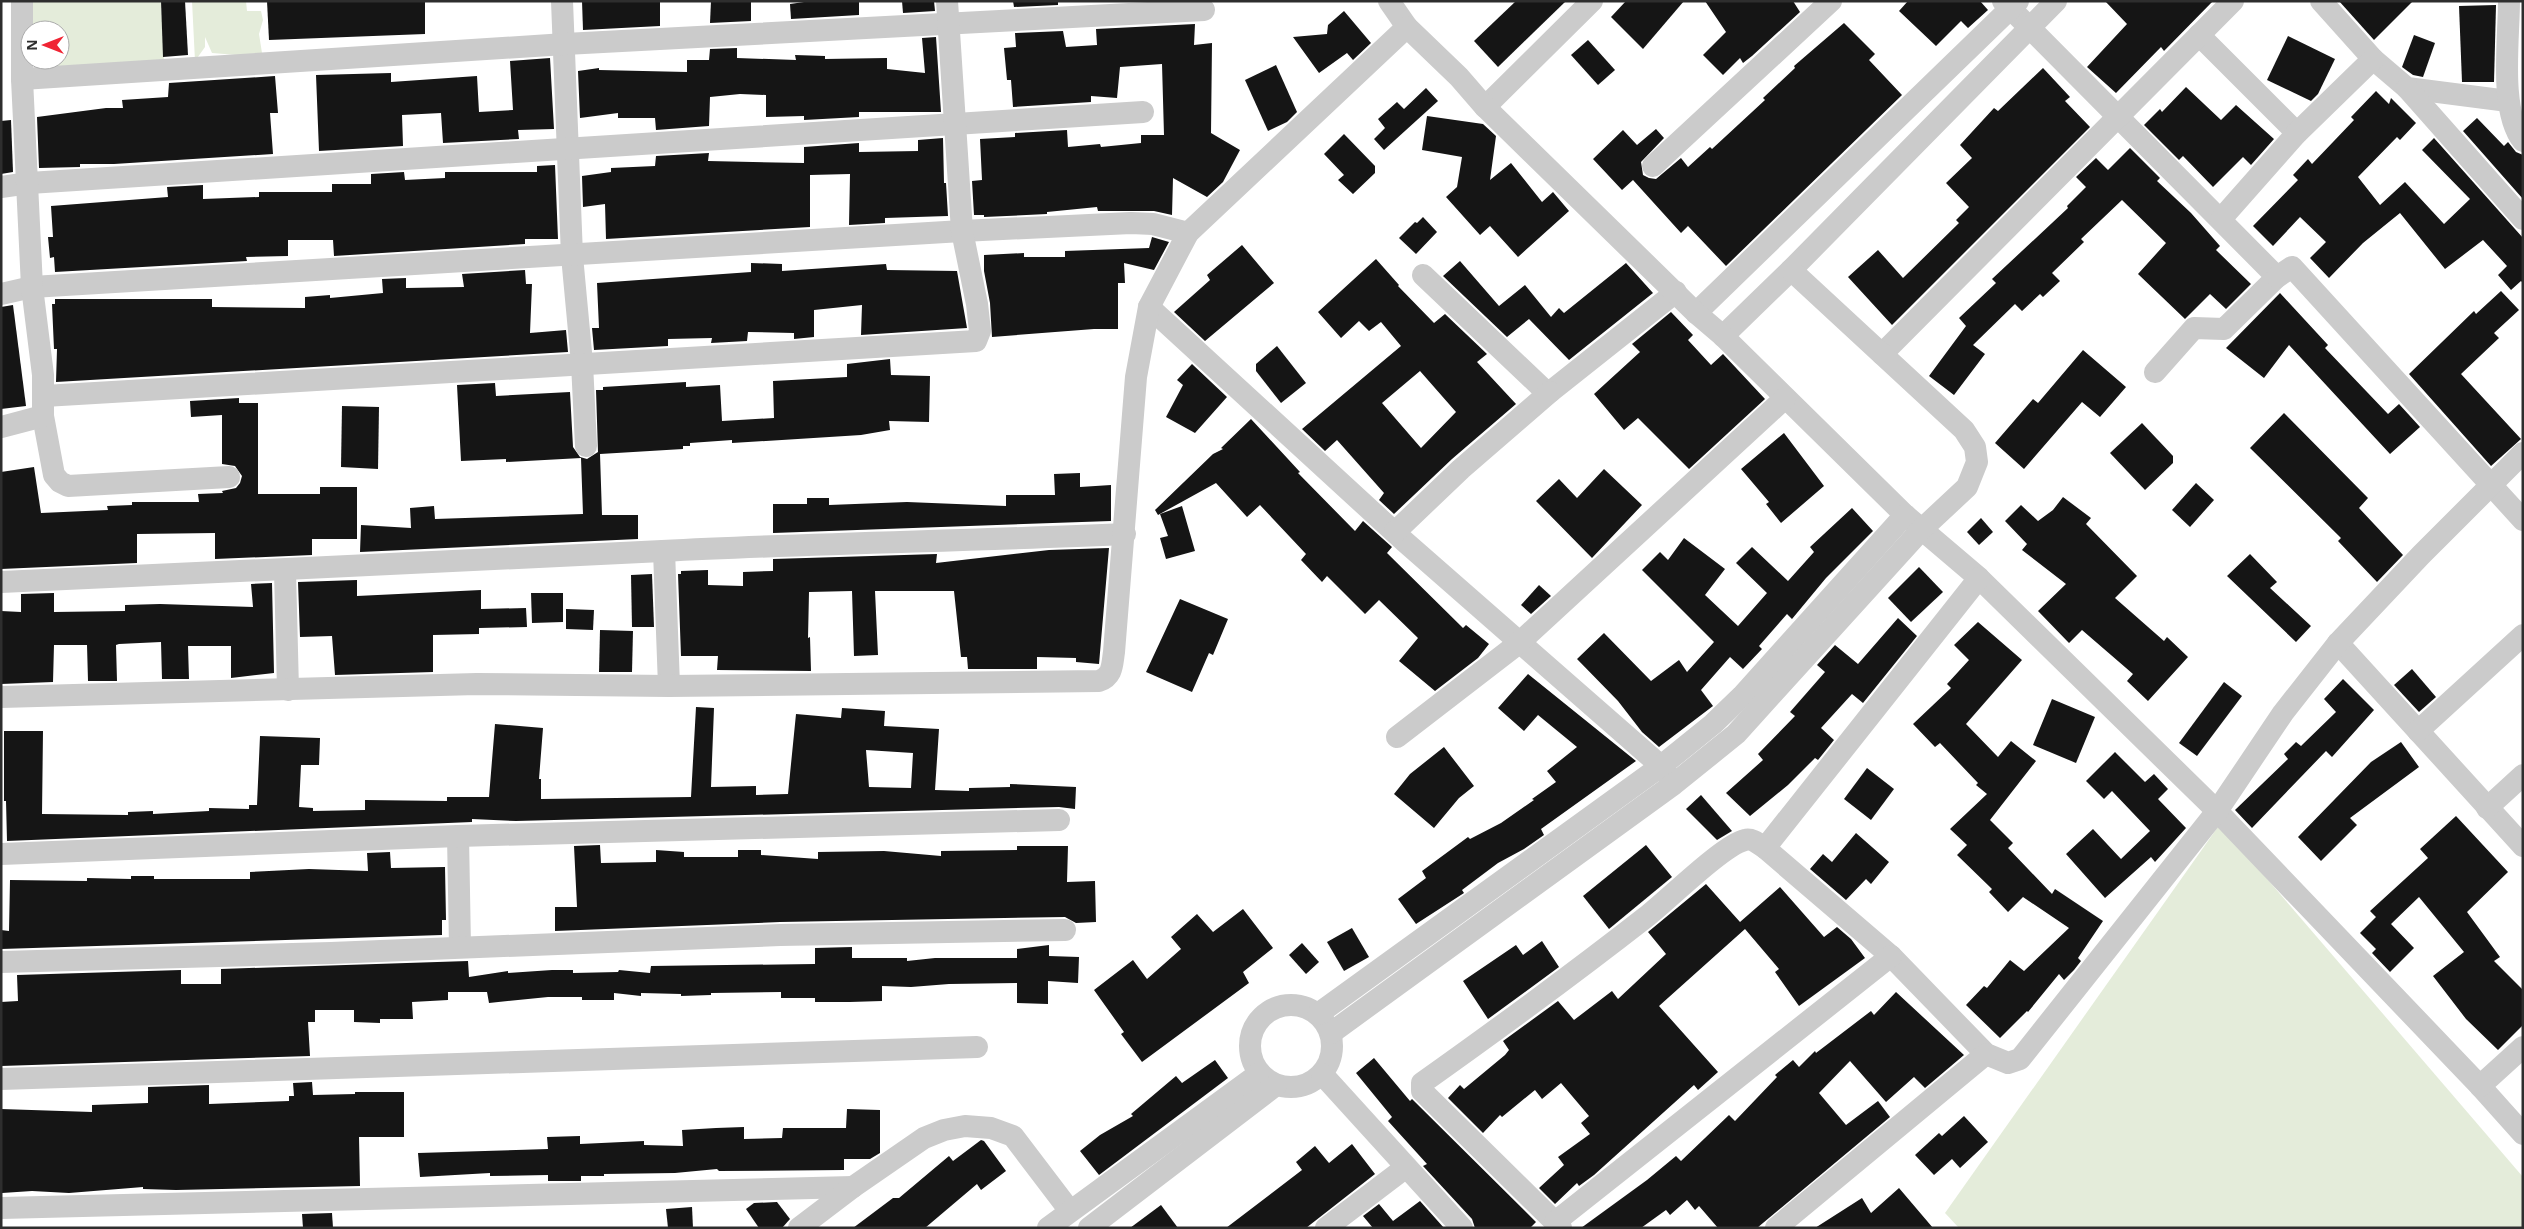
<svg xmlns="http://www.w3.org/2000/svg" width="2524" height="1229" font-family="'Open Sans',sans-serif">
	<rect width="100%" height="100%" fill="#fff"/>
	<g fill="#e4ecda">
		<polygon points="30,1 161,1 164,62 36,67 36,60 60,60 60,30 33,30"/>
		<polygon points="192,1 246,1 247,11 261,11 263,20 259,34 262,53 237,55 212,53 205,37 205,47 195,61"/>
		<polygon points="2220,824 2523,1177 2523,1228 1959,1228 1945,1213"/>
	</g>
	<g fill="#151515" fill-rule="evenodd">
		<polygon points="161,1 185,1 188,55 163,57"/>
		<polygon points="267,1 425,1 425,34 269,40"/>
		<polygon points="582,1 660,1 660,26 583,30"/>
		<polygon points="711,1 751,1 751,21 710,23"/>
		<polygon points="811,1 859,1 859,15 791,19 790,4"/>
		<polygon points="902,1 934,1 935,11 903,13"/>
		<polygon points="1013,1 1058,1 1058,5 1014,7"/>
		<polygon points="1516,1 1566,1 1498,67 1474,41"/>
		<polygon points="1626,1 1684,1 1643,49 1611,17"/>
		<polygon points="1705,1 1793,1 1800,12 1752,56 1743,63 1740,58 1723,75 1703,55 1726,32"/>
		<polygon points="1908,1 1980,1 1988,10 1968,28 1961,21 1936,46 1899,11"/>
		<polygon points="2105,1 2213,1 2164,51 2161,47 2116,93 2087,67 2127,24"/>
		<polygon points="2339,1 2413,1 2374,40"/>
		<polygon points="2496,5 2494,82 2462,82 2459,6"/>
		<polygon points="1344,11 1371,43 1353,60 1347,53 1319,73 1293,37 1327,34 1328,25"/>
		<polygon points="1844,23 1875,54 1869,60 1902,95 1726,266 1688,226 1681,233 1633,180 1622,190 1593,159 1623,130 1637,145 1656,129 1664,138 1641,162 1643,175 1649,178 1656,179 1681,158 1688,167 1710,147 1712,149 1765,100 1763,98 1795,68 1794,66"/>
		<polygon points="1195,24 1194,45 1212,43 1211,133 1240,150 1223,182 1207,197 1173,178 1172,215 1154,211 1098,211 1097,207 1047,212 1047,214 984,217 984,215 974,215 972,181 982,180 980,139 1015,137 1015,133 1067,130 1068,147 1100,144 1101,147 1141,143 1141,135 1164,135 1162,64 1120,67 1117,98 1091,96 1091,102 1013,107 1011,80 1007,80 1004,48 1016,47 1015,33 1063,31 1066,47 1097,45 1096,29"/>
		<polygon points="2414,35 2435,43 2423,77 2413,75 2402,67"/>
		<polygon points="2288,36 2335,59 2318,94 2311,101 2267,80"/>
		<polygon points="936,37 941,112 859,112 859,117 804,120 804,116 766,117 766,95 740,94 710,97 709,126 656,130 655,118 618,118 618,113 580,118 578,71 599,68 599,70 687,72 687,60 709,60 710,49 737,48 737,58 796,60 795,55 825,56 825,59 887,58 887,69 925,73 922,38"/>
		<polygon points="1588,40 1615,70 1598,85 1571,55"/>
		<polygon points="550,58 554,129 518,130 519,139 443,143 441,113 402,115 403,146 319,151 316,75 391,73 391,82 477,76 479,112 513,110 510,61"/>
		<polygon points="1276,65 1297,112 1287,122 1268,131 1245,80"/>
		<polygon points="2043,68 2070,97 2065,101 2090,127 1892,325 1848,277 1878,250 1903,278 1959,223 1956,220 1969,207 1946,183 1972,158 1960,145 1994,108 1998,111"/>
		<polygon points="275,76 278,113 270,113 273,154 114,164 80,164 80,167 39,168 37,117 106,108 123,108 122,100 168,97 169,83"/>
		<polygon points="2186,87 2221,120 2236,105 2274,139 2251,165 2243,157 2213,187 2183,156 2179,160 2144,125 2160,109 2162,112"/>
		<polygon points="1426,88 1438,101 1384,150 1374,139 1385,128 1378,119 1397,102 1404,109"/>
		<polygon points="2376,91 2389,104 2391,98 2416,123 2400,140 2397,137 2358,177 2380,205 2405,182 2444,224 2470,199 2422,150 2434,138 2523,238 2523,283 2521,281 2511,290 2498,275 2507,266 2483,240 2445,269 2400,213 2363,243 2329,278 2310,258 2326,242 2300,217 2273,246 2253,226 2298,180 2293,175 2308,159 2312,164 2354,120 2351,117"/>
		<polygon points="1427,116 1483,124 1496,136 1490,180 1511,163 1542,202 1553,192 1569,211 1518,257 1490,226 1480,235 1446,197 1457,187 1462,157 1422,150"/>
		<polygon points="2477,118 2504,146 2508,142 2516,152 2523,155 2523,199 2463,131"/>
		<polygon points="11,120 13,172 1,174 1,121"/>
		<polygon points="1344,134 1375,166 1375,173 1353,194 1338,180 1344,175 1324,154"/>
		<polygon points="943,138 944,183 946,183 948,216 885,218 885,223 849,225 850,174 810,175 810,227 606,239 605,204 583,207 582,176 611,172 611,168 655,166 656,156 709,153 708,161 804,163 804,147 859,143 859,152 918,151 918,140"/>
		<polygon points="2130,148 2160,178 2157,181 2191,213 2220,246 2216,250 2251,284 2226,309 2210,294 2185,319 2138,274 2166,243 2122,200 2081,239 2084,242 2052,273 2060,281 2043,297 2040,294 2022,311 2015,304 1973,345 1985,354 1954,395 1929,376 1966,326 1959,318 1996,283 1992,279 2068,208 2067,206 2086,187 2076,177 2096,158 2108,170"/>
		<polygon points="555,165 558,239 525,239 525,244 334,256 333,240 288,240 288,256 246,257 247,261 55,272 54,257 50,258 48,237 53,237 51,206 168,197 167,187 203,185 203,199 259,197 259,192 332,192 332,184 371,184 371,174 404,172 405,180 445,178 445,172 537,172 537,166"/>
		<polygon points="1423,217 1437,232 1416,254 1399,238 1415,222 1417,223"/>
		<polygon points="1152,237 1169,242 1154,270 1124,263 1125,283 1118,283 1118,329 1094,329 992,337 990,303 984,271 984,255 1024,253 1024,257 1065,257 1065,251 1149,248"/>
		<polygon points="1242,245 1274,283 1205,341 1174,312 1210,280 1207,275"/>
		<path d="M1376,259l23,26 -1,1 36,37 11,-9 42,40 -10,8 39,42 -64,55 -58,55 -15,-14 5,-7 -47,-53 -12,11 -23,-22 99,-83 -20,-24 -12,9 -10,-10 -18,17 -23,-26zM1420,371l36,41 -35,36 -39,-45z"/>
		<polygon points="1460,261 1499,306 1525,285 1551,317 1559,308 1564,313 1626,263 1653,293 1569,360 1529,319 1507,337 1443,276"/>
		<polygon points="751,263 782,264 782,271 886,264 887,270 957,271 967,328 861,335 862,305 814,310 814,337 794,339 794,333 748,332 747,341 711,343 712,338 668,339 668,346 594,350 592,328 599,328 597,283 751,272"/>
		<polygon points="525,270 526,284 532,284 530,333 566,330 568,352 56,382 57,349 54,349 52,304 55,304 55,299 212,299 212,307 305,308 305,297 330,295 330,298 383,293 382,279 406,278 406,288 464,287 462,274"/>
		<polygon points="2501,291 2519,310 2494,333 2499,338 2461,374 2521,439 2491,466 2409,374 2474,311 2476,314"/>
		<polygon points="2280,293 2328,345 2325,348 2388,414 2399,404 2420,427 2390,454 2289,345 2264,378 2226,348"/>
		<polygon points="13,305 26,406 1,409 1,307"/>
		<polygon points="1671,312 1693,335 1688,340 1711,365 1723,354 1765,399 1689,469 1638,418 1624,430 1594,394 1640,352 1632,344"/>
		<polygon points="1277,346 1306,383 1281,403 1256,371 1256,364"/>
		<polygon points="2083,350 2126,387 2100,417 2082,402 2024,469 1995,443 2033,399 2038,403"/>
		<polygon points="890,359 891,375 930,376 929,422 889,421 890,430 861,435 732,443 732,440 690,443 690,446 683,446 683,449 600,454 602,515 638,515 638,539 360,552 361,525 411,528 410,508 434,506 435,519 583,514 581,458 506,462 506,459 461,461 457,385 495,383 496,396 570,392 573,447 580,457 587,459 598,452 596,390 603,390 603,387 686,382 686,387 720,385 722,421 774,418 773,381 847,377 847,364"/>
		<polygon points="1192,364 1227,397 1195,433 1166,417 1183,385 1177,380"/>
		<polygon points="239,398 239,403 258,403 258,494 320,494 320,487 357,487 357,539 312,539 312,555 215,559 215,533 137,534 137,563 1,569 1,472 34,467 41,513 108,510 107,506 132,505 132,502 199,502 198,494 223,493 222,491 236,488 240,483 242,476 235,466 222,464 222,415 191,417 190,401"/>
		<polygon points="342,406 379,407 378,469 341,467"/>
		<polygon points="2284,413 2368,498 2359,508 2403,555 2377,582 2338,541 2341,538 2250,448"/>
		<polygon points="1251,419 1300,472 1298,473 1355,531 1363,521 1392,547 1387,553 1463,628 1466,625 1489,644 1478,658 1435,691 1399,661 1418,638 1379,600 1365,614 1327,576 1322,582 1301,560 1306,554 1260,505 1247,517 1216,483 1158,515 1155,510 1213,454 1223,449 1221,448"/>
		<polygon points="2142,423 2173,456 2173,463 2145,490 2110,453"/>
		<polygon points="1784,433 1824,486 1781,523 1766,504 1769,502 1741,469"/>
		<polygon points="1604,469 1642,505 1592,558 1536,501 1559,479 1577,498"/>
		<polygon points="1080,473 1080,487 1111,485 1111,521 773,533 773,504 807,504 807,498 829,498 829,505 907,502 1006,506 1006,495 1055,495 1054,474"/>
		<polygon points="2196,483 2214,500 2190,527 2172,510"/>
		<polygon points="2063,497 2091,518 2086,524 2137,576 2115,598 2164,641 2167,637 2188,657 2148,701 2127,681 2133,674 2082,630 2069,643 2038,611 2066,584 2022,550 2027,544 2005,521 2021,505 2038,521 2053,510"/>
		<polygon points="1182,506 1195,551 1166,559 1160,538 1168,536 1160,514"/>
		<polygon points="1852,508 1873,531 1826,578 1792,619 1787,614 1759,646 1762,649 1743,669 1730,657 1701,690 1713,706 1659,747 1642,732 1618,701 1577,659 1604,633 1651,681 1679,660 1687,672 1714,642 1642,570 1660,552 1668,560 1684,538 1725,569 1705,595 1738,626 1767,593 1736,563 1752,547 1788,581 1814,552 1810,547"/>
		<polygon points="1981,518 1993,532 1979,545 1967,532"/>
		<polygon points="1109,548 1099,664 1076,662 1076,658 1037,657 1037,669 968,669 967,657 961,657 954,591 875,591 878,655 854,656 852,591 809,592 808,638 810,637 811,671 717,670 718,656 681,656 678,574 681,574 681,571 708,570 708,585 743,586 743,572 773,571 773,559 937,554 936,563 1049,550"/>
		<polygon points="2250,554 2277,582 2270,588 2311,626 2296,642 2227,576"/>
		<polygon points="1919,567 1943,592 1911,622 1888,598"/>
		<polygon points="652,574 654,627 632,627 631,575"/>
		<polygon points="357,580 357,596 481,590 481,609 526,608 527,627 479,628 479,634 433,635 433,672 335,675 332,636 300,637 298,582"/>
		<polygon points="272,583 274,673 231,678 231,646 188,646 189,679 162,679 161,642 119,644 116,645 117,681 88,681 87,645 54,645 53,682 1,684 1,611 21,612 21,594 54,593 54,612 125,611 125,605 160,604 253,607 251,584"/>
		<polygon points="1539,585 1551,596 1531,614 1521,605"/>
		<polygon points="531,593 563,593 563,622 532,623"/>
		<polygon points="1180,599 1228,619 1213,655 1209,653 1192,692 1146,672"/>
		<polygon points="566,609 594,610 593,630 566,629"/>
		<polygon points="1898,618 1917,636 1863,703 1852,694 1821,728 1834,740 1818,760 1815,758 1788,785 1750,816 1726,793 1763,760 1758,754 1795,716 1790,712 1825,672 1817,665 1835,645 1858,664"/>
		<polygon points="1978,622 2022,660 1966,724 1998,757 2011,741 2036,761 1990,820 2013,843 2008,848 2052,894 2055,889 2103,921 2078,958 2081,961 2074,970 2064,980 2059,974 2028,1012 2027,1011 2000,1038 1966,1005 1984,986 1987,988 2010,960 2024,971 2069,928 2023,897 2008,912 1989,892 1992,889 1957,855 1967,845 1950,829 1987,794 1976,785 1978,783 1940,743 1935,747 1913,724 1951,688 1947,684 1969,660 1954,645"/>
		<polygon points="600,630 633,631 632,672 599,672"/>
		<polygon points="2412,669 2436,697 2419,712 2394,685"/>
		<polygon points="1528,674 1636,761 1541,829 1544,835 1524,849 1498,863 1462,890 1464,893 1416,924 1398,899 1426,878 1422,871 1468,837 1470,839 1501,823 1534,800 1532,799 1556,782 1547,771 1577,747 1538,715 1524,731 1498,708"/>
		<polygon points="2343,679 2374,710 2332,757 2326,751 2252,828 2235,810 2288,759 2284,754 2296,742 2301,746 2336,712 2324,699"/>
		<polygon points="2224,682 2242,696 2197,756 2179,743"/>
		<polygon points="2052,699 2095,717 2076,763 2033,745"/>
		<path d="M696,707l18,1 -3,79 45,-1v9l32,-1 8,-80 45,4 1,-10 43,3 -1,15 55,3 -4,61 34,1v-3l41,-1v-3l66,3 -1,22 -16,-2 -543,14 -44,-2v3l-465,19 -1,-40h-2v-70h39l-1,83 86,1v-3l25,-1v3l56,-3v-3l40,1v-4h8l3,-69 60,2 -1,27h-18l-2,42 14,1v3l52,-1v-10l82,1v-4h42l6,-73 48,4 -4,51h2v20l150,-2zM866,750l47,3 -2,35 -42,-1z"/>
		<polygon points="2401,742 2419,767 2350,818 2357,825 2321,861 2298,837 2371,762"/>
		<polygon points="1444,747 1474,786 1459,798 1434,828 1394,794 1410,774"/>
		<polygon points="2115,752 2145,782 2154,774 2168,789 2158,799 2186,828 2155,862 2151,857 2105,898 2066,854 2093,829 2121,859 2150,831 2112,791 2104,799 2086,781"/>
		<polygon points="1867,768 1894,789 1871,820 1844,799"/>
		<polygon points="1701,795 1732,831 1717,840 1686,809"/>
		<polygon points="2456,816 2508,872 2467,912 2500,957 2494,961 2523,990 2523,1025 2498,1050 2466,1019 2433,976 2464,952 2419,897 2391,924 2414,948 2390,972 2372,953 2376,949 2360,933 2376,917 2370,911 2428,858 2420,849"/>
		<polygon points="1856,833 1889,862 1871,884 1866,879 1846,900 1810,869 1823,854 1832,862"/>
		<polygon points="600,845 601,863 656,862 656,850 684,852 684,857 738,857 738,850 761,850 761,855 818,859 818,852 884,851 941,856 941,851 1017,850 1017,846 1068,846 1067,882 1095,881 1096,922 1076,923 1065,917 780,922 555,931 555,907 577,907 574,846"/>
		<polygon points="1646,845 1672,877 1609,929 1583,896"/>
		<polygon points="390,852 391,868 445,867 446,920 442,920 442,935 1,949 1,930 9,931 10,880 87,881 87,878 131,879 131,876 154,876 154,879 250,879 250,872 309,869 368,871 367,853"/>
		<polygon points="1706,884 1740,922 1780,887 1824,937 1837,927 1851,939 1865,958 1799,1006 1775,972 1779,969 1745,929 1659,1006 1718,1072 1698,1090 1694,1085 1594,1175 1579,1186 1577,1183 1555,1204 1539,1188 1564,1165 1558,1157 1590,1134 1581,1123 1589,1116 1561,1083 1542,1099 1535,1090 1502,1117 1500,1115 1483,1133 1448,1098 1460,1085 1464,1089 1505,1055 1509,1050 1503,1041 1558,1001 1574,1020 1612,991 1618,999 1666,954 1648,932"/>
		<polygon points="1243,909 1273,948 1243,972 1249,983 1142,1062 1121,1034 1124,1032 1094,990 1133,960 1147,979 1181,949 1171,937 1197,914 1213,932"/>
		<polygon points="1352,928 1369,957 1344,971 1327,942"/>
		<polygon points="1542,941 1559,967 1488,1019 1463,981 1516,945 1523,955"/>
		<polygon points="1302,943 1319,962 1306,974 1289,955"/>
		<polygon points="1049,945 1049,956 1079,957 1078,983 1048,981 1048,1004 1017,1003 1017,983 949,984 911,987 882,986 882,1001 850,1002 815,1002 815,998 781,998 781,992 711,993 711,995 681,996 681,994 641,993 641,996 614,993 614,1000 582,1000 582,997 548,997 489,1003 487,992 448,992 448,1000 412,1002 413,1019 380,1019 380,1023 354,1022 354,1010 315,1010 315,1022 308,1022 310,1056 1,1066 1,1002 18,1001 17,975 181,970 181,984 221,984 221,969 468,961 469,977 508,971 508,973 552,970 573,970 573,973 618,972 619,970 650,973 651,966 815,964 815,948 852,947 852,958 907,958 907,961 935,958 1017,958 1017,949"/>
		<polygon points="1896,992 1964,1055 1925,1088 1914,1077 1886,1102 1850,1061 1819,1093 1846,1125 1878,1101 1890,1117 1757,1228 1718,1228 1699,1206 1695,1210 1687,1200 1670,1215 1666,1210 1641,1228 1581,1228 1647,1180 1676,1156 1681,1161 1729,1115 1735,1121 1777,1077 1775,1075 1793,1060 1799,1067 1815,1051 1816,1053 1871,1011 1874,1015"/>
		<polygon points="1374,1058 1410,1101 1412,1099 1536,1222 1530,1228 1475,1228 1472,1219 1423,1166 1427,1164 1388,1121 1392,1117 1356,1073"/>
		<polygon points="1215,1060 1228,1078 1099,1175 1080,1151 1100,1135 1133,1116 1131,1114 1176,1076 1182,1083"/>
		<polygon points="312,1082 313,1095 355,1094 355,1092 404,1092 404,1137 359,1137 360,1186 176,1190 143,1189 143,1187 69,1193 32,1191 2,1193 1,1109 92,1112 92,1105 148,1103 148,1087 209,1085 209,1104 289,1101 289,1096 294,1096 293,1083"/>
		<polygon points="847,1109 880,1110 880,1153 870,1159 844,1159 844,1170 719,1171 717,1169 675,1173 604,1174 604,1176 581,1176 581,1181 548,1181 548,1175 490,1176 490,1173 420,1177 418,1153 548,1149 547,1137 580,1136 580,1144 644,1141 644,1145 683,1146 682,1130 716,1128 744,1127 744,1139 782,1138 783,1128 846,1128"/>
		<polygon points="1964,1116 1988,1142 1960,1168 1952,1159 1934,1175 1915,1155 1939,1133 1942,1136"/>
		<polygon points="981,1140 984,1141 1006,1171 981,1190 977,1184 925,1228 853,1228 893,1198 899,1198 949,1156 953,1161"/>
		<polygon points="1352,1144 1375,1174 1306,1228 1226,1228 1302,1170 1296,1162 1315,1146 1329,1163"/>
		<polygon points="1899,1188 1933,1228 1815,1228 1862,1198 1871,1213"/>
		<polygon points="1420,1201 1444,1228 1373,1228 1363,1216 1379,1204 1393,1221"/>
		<polygon points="777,1202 790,1219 782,1228 759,1228 746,1209 754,1203"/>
		<polygon points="1161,1205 1178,1228 1130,1228"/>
		<polygon points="692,1207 693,1228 668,1228 666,1209"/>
		<polygon points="332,1213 333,1228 303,1228 302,1214"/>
	</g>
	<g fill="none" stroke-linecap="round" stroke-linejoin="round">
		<g stroke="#cbcbcb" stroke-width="22">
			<polyline points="562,1 572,256 582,363 586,446"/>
			<polyline points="1389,1 1407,27"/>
			<polyline points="2003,1 2277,277 2224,329 2194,328 2155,372"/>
			<polyline points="2321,1 2373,59 2407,88 2508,101"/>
			<path d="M2509,1c0,38 -10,110 14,140"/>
			<polyline points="2199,35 2297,133"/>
			<polyline points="22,79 565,44 1204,10"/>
			<polyline points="2407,88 2523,219"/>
			<polyline points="1485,107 1592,1"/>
			<polyline points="1653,166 1831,1"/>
			<polyline points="1,187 29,183 1143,112"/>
			<polyline points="2221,219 2297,133 2373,59"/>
			<polyline points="1423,275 1543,389 1550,392 1676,292"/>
			<polyline points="2277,277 2292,267 2523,520"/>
			<polyline points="1,294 32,287 962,231 1131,223 1153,224 1188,233"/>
			<polyline points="1149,307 1404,541 1661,766 1669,777"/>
			<polyline points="1696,313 2018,1"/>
			<polyline points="1723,336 1791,270 2056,1"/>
			<polyline points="1882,354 2233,1"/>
			<polyline points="44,396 976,341 980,331 977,304 962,231 947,1"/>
			<polyline points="43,416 54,475 60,482 68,486 229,477"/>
			<polyline points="1,427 43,416 43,375 32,287 22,79 22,1"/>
			<polyline points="1395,532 1461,469 1550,392"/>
			<polyline points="664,551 669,686"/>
			<polyline points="285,571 288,690"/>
			<path d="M1,582c221,-9 440,-21 661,-31 154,-8 308,-10 463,-17"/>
			<polyline points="2338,643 2523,846"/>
			<path d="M1,697l476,-13 192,2 430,-5c14,-5 13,-16 15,-29l22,-275 13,-70 39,-74 219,-206 52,50 26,30 211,206 27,23 182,179 74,63 238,233 263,275 43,48"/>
			<polyline points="2418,731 2523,635"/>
			<polyline points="1397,737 1519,643 1785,398"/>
			<polyline points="2487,808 2523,775"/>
			<polyline points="458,836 460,947"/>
			<polyline points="1765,848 1891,956 1986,1054 2008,1063 2020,1059 2217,811 2283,713 2338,643 2421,555 2523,453"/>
			<polyline points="1,854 458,836 1059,820"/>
			<polyline points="1,962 331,953 780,935 1065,930"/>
			<circle cx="1291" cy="1046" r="41"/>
			<polyline points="1318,1014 1661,766 1713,724 1742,696 1905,515"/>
			<polyline points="1331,1033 1674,784 1736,734 1921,530 1967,487 1977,462 1975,447 1964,430 1791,270"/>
			<polyline points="1322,1074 1462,1228"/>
			<polyline points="1,1079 977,1047"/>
			<polyline points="2480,1086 2523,1047"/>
			<polyline points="1,1208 853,1187"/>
			<path d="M1555,1222l-133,-131v-8c76,-54 151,-109 224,-166 21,-16 77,-72 99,-77 7,-2 14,4 20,8l214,-270"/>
			<polyline points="799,1228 853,1187 924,1138 944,1130 965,1126 991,1128 1013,1136 1070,1211"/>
			<polyline points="1048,1228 1260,1073"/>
			<polyline points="1089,1228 1276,1085"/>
			<polyline points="1326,1228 1405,1168"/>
			<polyline points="1561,1228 1555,1222 1891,956"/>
			<polyline points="1776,1228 1986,1054"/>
		</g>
	</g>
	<rect width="2524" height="1229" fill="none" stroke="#2e2e2e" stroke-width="5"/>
	<g transform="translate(45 45) rotate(270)"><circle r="24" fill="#ffffff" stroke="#ababab"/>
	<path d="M0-4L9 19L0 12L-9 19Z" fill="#f02433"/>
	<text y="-8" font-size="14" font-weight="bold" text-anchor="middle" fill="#2e2e2e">N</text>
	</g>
</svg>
